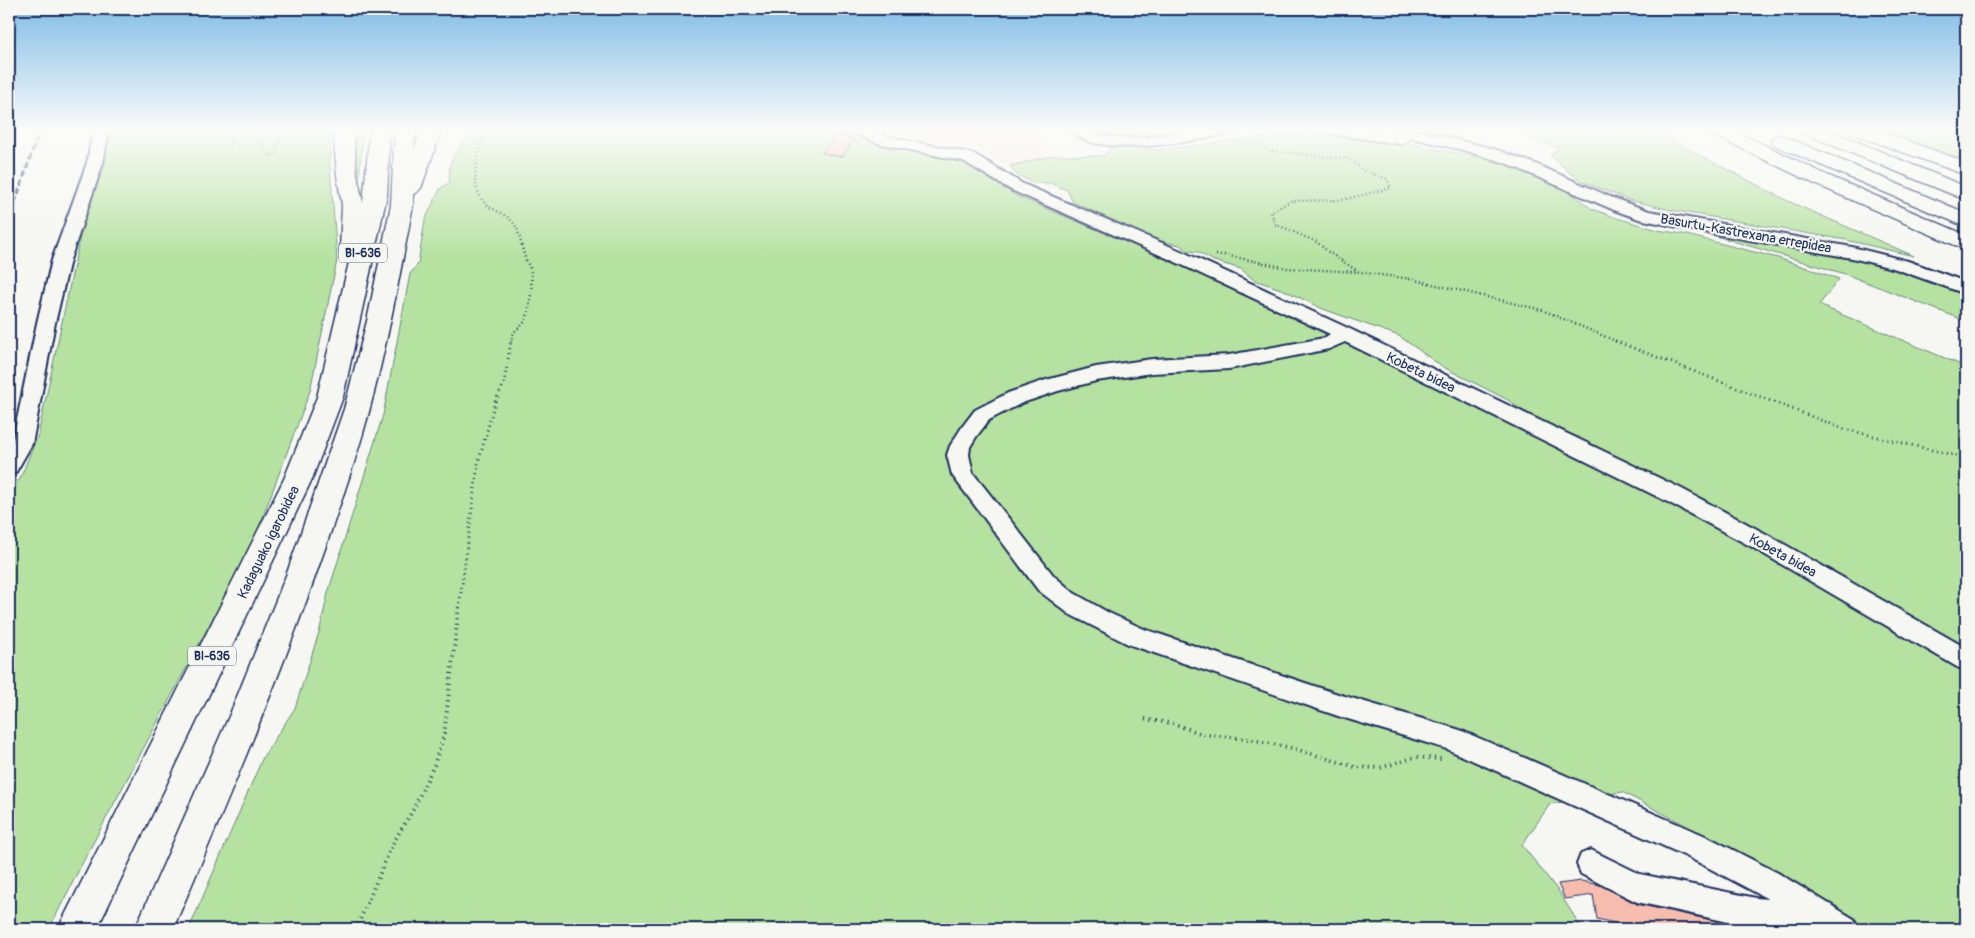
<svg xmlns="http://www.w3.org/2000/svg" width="1975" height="938" font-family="Pangolin,sans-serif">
	<rect width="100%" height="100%" fill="#f6f6f2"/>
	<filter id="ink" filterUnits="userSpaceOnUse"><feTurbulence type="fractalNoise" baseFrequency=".02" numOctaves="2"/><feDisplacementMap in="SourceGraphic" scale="10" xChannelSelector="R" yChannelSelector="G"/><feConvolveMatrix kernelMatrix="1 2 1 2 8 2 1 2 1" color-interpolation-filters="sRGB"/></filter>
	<g filter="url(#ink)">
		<polygon fill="#f6e5de" points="877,129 1032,129 1055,155 1010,166 962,140 891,136"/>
		<g fill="#b5e2a0" stroke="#68887f">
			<polygon points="113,129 329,129 330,166 337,260 310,391 253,543 85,858 49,929 9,929 9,492 20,479 38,435 86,209"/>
			<polygon points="352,129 363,129 359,182 352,140"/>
			<path d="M474,129h369l21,11 17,5 83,16 28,20 25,15 191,81 419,204 157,83 104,59 78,49v257h-101l-65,-44 -178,-93 -72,12 -28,41 37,47 23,37h-1393l74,-172 32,-49 25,-79 8,-36 55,-178 27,-141 8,-10 7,-44 15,-31 10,-7c-4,-26 11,-34 24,-53z"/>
			<path d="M1132,129l35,5c-26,5 -50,6 -76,-4l17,3z"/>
			<polygon points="1401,129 1430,129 1524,158"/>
			<polygon points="1532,129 1578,129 1604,138 1609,132 1607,129 1649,129 1790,202 1914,256 1846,240 1671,210 1629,200 1584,182 1570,173 1550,155 1559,148 1520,134 1526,130"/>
			<polygon points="1865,129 1960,129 1966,131 1966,166"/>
			<polygon points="1322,134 1397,141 1495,161 1521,168 1549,180 1571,193 1592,209 1617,218 1658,230 1683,234 1778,258 1839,279 1819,305 1966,367 1966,649 1757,528 1529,415 1508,400 1443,367 1399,336 1323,309 1284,290 1254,280 1241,269 1214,261 1198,252 1188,251 1180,245 1156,240 1073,202 1067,190 1050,183 1033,183 1016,174 1010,166 1055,155 1104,156 1111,147 1159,150 1252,138"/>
			<polygon points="1702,232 1855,258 1898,269 1966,294 1966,321 1845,274"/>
		</g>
		<g fill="#f6bcae" stroke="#1b2f5e">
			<polygon points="836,136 855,139 842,157 822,153"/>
			<polygon points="1581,881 1600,885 1637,904 1753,929 1641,929 1597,919 1593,895 1565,899 1558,884"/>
		</g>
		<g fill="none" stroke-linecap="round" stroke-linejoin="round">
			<g stroke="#1b2f5e" stroke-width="4">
				<g id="minor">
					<polygon points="93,129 109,129 103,163 70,260 55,323 32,444 16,472 9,474 9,448 12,444 37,323 52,260 87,163"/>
					<polygon points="850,129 869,129 886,136 974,154 1023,184 1181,251 1352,330 1680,488 1768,535 1966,648 1966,671 1957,667 1752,547 1664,500 1345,342 1329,349 1229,369 1152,373 1096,381 1058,391 1022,403 989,420 976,437 970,447 969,455 973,473 1054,576 1074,593 1109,613 1144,629 1338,694 1460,730 1708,837 1778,873 1854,919 1859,929 1756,928 1637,902 1581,874 1577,864 1581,854 1591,850 1640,874 1756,898 1768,899 1688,857 1447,749 1338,716 1128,644 1069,614 1038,590 952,475 947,455 950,446 962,427 975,410 1008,393 1046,380 1096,367 1152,359 1229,355 1324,338 1330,334 1169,259 1011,190 963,161 877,143 853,132"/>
					<path d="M1070,129c18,-2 25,5 41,8 43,6 85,-14 127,-8l-3,3c-33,8 -142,29 -165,-3z"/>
					<polygon points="1325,129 1360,129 1381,132 1380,129 1412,129 1494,149 1533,163 1613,198 1649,211 1852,247 1908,261 1966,282 1966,294 1896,269 1852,258 1692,230 1639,219 1614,210 1503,162 1463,150 1407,137 1409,139 1406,142 1401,144 1332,134 1327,132"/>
				</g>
			</g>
			<g stroke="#1b2f5e" stroke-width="3">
				<g id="highway">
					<polygon points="333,129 353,129 357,175 363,203 370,129 390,129 387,195 343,397 312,479 97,929 58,929 284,479 317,397 350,258 343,256 340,251 342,205 337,175"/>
					<path d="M395,129h20l-1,20 8,-20h20l-21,59 -4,4 -4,2v11c-13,68 -25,136 -43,203 -10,39 -23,76 -36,114 -46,138 -104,273 -161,407h-38l95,-215 57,-141 57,-164 23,-88 24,-116z"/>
					<polygon points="1706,129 1731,129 1829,176 1966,235 1966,250 1815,184 1709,133"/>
					<polygon points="1800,129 1826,129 1966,187 1966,200 1803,133"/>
					<polygon points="1847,129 1874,129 1966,162 1966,175 1850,133"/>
					<polygon points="1781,135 1966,213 1966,227 1774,145 1771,141 1774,137"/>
				</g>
			</g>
			<g stroke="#1b2f5e" stroke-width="2.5" stroke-dasharray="1 3" stroke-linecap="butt">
				<polyline points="229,129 231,148"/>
				<polyline points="251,129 270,157 276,153 283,129"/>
				<path d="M485,129c-6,21 -19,59 2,76 9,7 22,10 28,20 5,8 6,20 9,29 1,6 6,12 7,18 1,11 0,39 -6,49 -6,10 -11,5 -14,21"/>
				<polyline points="1238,142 1254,143 1270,151 1350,159 1364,171 1387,179 1391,188 1342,200 1291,201 1271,212 1275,224 1317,242 1327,251 1359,272 1411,279 1542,310 1618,342"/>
				<polyline points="1216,255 1225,255 1287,268 1358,272"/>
			</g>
			<g stroke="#1b2f5e" stroke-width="3" stroke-dasharray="1 4" stroke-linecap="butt">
				<polyline points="1615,341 1844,429 1966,458"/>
				<polyline points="459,608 478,464 495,402 504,384 511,341"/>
			</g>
			<g stroke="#1b2f5e" stroke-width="4" stroke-dasharray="1 4.5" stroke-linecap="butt">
				<polyline points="1145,719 1175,724 1202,734 1249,739 1292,748 1355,767 1380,768 1415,757 1441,759"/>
				<polyline points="356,929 393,843 413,810 434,765 444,735 459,606"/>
			</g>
			<use href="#minor" fill="#f6f6f2" fill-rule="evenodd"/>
			<use href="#highway" fill="#f6f6f2" fill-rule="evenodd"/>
			<polyline stroke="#1b2f5e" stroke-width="3" stroke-dasharray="6 3" stroke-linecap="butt" points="9,220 40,129"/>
		</g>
	</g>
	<linearGradient id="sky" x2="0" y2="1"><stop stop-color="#80bce7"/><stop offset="0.5" stop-color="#fbfbf9"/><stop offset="1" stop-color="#fbfbf9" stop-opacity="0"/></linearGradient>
	<rect width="1975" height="260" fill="url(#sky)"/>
	<g text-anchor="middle" stroke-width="4.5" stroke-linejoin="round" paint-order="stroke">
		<g fill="#f6f6f2" stroke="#5d6b8a" stroke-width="1">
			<rect x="339" y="243.5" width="48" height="19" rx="4"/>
			<rect x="188" y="646.5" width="48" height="19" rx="4"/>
		</g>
		<g font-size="12" font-weight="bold" fill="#1b2f5e">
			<text x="363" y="257">BI-636</text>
			<text x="212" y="660">BI-636</text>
		</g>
		<g font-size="14" fill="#1b2f5e" stroke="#f6f6f2">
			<text transform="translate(1746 233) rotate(10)" y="5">Basurtu-Kastrexana errepidea</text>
			<text transform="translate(1421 372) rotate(26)" y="5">Kobeta bidea</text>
			<text transform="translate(268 542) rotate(-64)" y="5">Kadaguako igarobidea</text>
			<text transform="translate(1783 555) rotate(29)" y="5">Kobeta bidea</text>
		</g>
	</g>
	<rect width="1975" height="938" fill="none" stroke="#f6f6f2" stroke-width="30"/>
	<rect x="15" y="15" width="1945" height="908" fill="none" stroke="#1b2f5e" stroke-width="2" filter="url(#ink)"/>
</svg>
